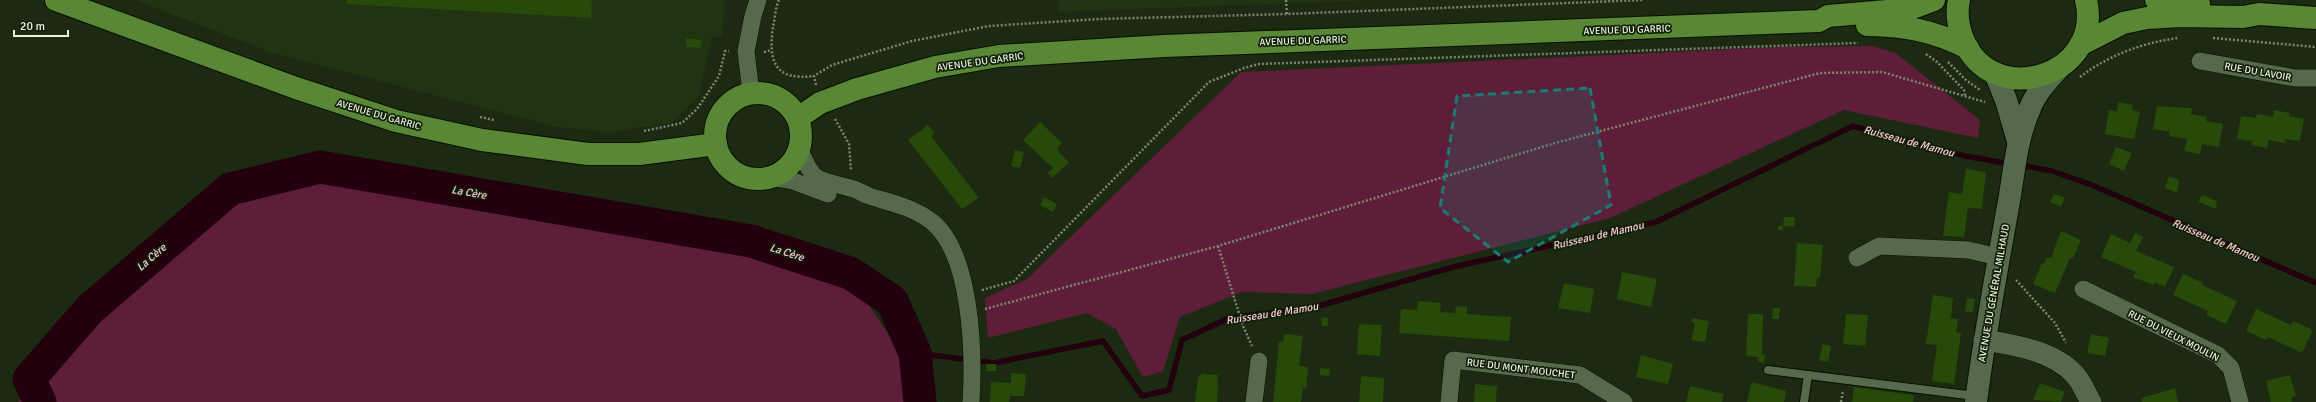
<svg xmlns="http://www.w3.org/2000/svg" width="2316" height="402" font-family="Signika,sans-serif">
	<rect width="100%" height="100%" fill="#1b2a10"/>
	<g fill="#203313">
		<polygon points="135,0 724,0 723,37 712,37 699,96 671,123 608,132 556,127 272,53"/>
		<polygon points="1058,0 1381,0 1058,12"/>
	</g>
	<g fill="#5e1e3a">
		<polygon points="1873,46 1897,54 1980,120 1978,138 1844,110 1610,218 1312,294 1242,292 1180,317 1163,371 1143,377 1116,329 1087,313 988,338 985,298 1027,279 1241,72 1781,47"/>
		<polygon points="320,171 729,245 850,277 907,362 910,402 18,402 35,385 101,304 232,196"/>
	</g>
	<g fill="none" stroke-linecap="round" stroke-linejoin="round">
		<g stroke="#22000e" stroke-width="5.5">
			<polyline points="2020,165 2052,171 2092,185 2316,283"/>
			<polyline points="915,353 994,363 1103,341 1142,396 1169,390 1182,340 1229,318 1315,307 1453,267 1656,222 1853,126 1965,156 2011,164"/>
		</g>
		<polyline stroke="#22000e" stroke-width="33" points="40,402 29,379 90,309 230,189 320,167 751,241 850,273 892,301 915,353 920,402"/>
	</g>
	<g fill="#27490a">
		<polygon points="347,0 592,0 591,18 346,4"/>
		<polygon points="686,38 702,40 701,48 686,47"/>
		<polygon points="2118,102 2133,105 2132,110 2140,112 2134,139 2105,134 2109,110 2117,111"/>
		<polygon points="2157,106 2192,108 2191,114 2207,117 2206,121 2223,124 2219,147 2202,144 2200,154 2184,151 2187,139 2169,136 2170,132 2153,129"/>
		<polygon points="2274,110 2290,113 2289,116 2304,119 2300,141 2285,139 2285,143 2269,140 2267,148 2251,145 2252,141 2237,139 2241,116 2256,118 2257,114 2273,117"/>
		<polygon points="1040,122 1062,143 1057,149 1069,163 1052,178 1048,173 1053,168 1023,140"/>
		<polygon points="928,125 935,133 931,136 979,198 962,209 908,140"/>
		<polygon points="2116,147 2132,153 2124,171 2109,164"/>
		<polygon points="1015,150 1024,152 1020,168 1011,166"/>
		<polygon points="1966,169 1986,172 1982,209 1968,208 1964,237 1943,236 1949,192 1962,194"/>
		<polygon points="2169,176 2179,180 2177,193 2165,188"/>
		<polygon points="2054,194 2065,198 2061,207 2050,202"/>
		<polygon points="2202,195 2217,201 2216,209 2198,202"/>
		<polygon points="1044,197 1057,204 1053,212 1040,205"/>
		<polygon points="1784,217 1795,217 1794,227 1783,226 1783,230 1778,230 1778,226 1783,226"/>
		<polygon points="2061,231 2081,240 2073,258 2070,258 2055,293 2033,284 2042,263 2044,264 2047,257 2051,258"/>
		<polygon points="2135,233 2143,237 2136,251 2174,267 2165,287 2155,282 2154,285 2133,277 2136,272 2101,257 2111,234 2130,243"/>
		<polygon points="1797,243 1823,245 1820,278 1817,278 1816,287 1794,286"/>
		<polygon points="1622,272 1657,279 1651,307 1617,299"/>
		<polygon points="2183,274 2203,283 2202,285 2237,301 2226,324 2206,315 2208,311 2173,295"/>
		<polygon points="1564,283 1594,289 1590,313 1558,308"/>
		<polygon points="1933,295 1953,298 1951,318 1958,319 1956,332 1961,333 1954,384 1932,381 1937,345 1926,344"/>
		<polygon points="1967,298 1975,299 1973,312 1965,312"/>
		<polygon points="1418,301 1441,303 1440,312 1455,313 1456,306 1467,307 1467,314 1511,317 1509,341 1399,333 1401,309 1417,310"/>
		<polygon points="1773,308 1780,308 1779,319 1772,319"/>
		<polygon points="2256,309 2291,325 2293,321 2313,330 2302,353 2268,337 2266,340 2246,331"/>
		<polygon points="1748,314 1763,314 1762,354 1765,355 1764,363 1758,362 1758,357 1746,356"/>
		<polygon points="1846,314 1868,315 1865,346 1843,344"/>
		<polygon points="1321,317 1328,318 1328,326 1322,326"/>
		<polygon points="1692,318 1709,321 1705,342 1691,340 1695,323 1691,322"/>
		<polygon points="1359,324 1382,325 1380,356 1357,354"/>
		<polygon points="1284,334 1303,336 1299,366 1308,367 1306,388 1303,388 1301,402 1273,402 1279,342 1283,342"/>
		<polygon points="2091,334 2109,338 2105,356 2087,353"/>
		<polygon points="1823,344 1831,346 1828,362 1819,360"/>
		<polygon points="1641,355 1673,364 1668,384 1636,377"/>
		<rect x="986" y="364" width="10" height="7"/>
		<polygon points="1320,368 1330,369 1329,376 1320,375"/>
		<polygon points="1011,373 1026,374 1024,396 1010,396 1009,402 990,402 991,382 1011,383"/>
		<polygon points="1202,374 1218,375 1217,402 1195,402 1198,377"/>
		<polygon points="2290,375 2296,396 2291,398 2292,402 2271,402 2266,381"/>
		<polygon points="1361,376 1384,378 1383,402 1359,402"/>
		<polygon points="1752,382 1786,391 1784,402 1747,402"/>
		<polygon points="2040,383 2065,392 2061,402 2033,400"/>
		<polygon points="1475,384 1497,386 1496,402 1474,402"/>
		<polygon points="1690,386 1724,394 1722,402 1686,402"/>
		<polygon points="1854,387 1914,395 1913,402 1852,402"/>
		<polygon points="2175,388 2178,402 2142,402 2142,398"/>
	</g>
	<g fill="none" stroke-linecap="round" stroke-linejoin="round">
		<g stroke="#051200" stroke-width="10">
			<g id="service">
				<polyline points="1768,370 1975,396"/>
				<polyline points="1804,402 1808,375"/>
			</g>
		</g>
		<g stroke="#051200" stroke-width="18">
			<g id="minor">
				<polyline points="2200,61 2295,78 2316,78"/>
				<polyline points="751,93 746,51 753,16 758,0"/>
				<path d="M799,148c16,37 16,30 51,40 7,1 13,6 19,8 22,7 43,11 62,25 41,32 43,132 40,181"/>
				<polyline points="770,177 793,181 828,194"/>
				<polyline points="1857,258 1879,246 1968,250 1999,257"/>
				<polyline points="2083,289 2218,355 2231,368 2240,402"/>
				<polyline points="1254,402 1259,361"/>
				<polyline points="1449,402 1453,360 1580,375 1624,402"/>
			</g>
		</g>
		<g stroke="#051200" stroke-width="22">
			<path id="tertiary" d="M1984,340c30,5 70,11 91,35 7,7 11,19 16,27"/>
		</g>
		<g stroke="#051200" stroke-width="24">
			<g id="secondary">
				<polyline points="1995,73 2006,100 2018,141"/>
				<path d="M1976,402c8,-64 20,-127 31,-190 7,-35 8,-70 23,-104 6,-15 17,-27 28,-39"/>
			</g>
		</g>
		<g stroke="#051200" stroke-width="24">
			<g id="primary">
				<polyline points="56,0 296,88 396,121 482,140 588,154 639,154 716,144"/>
				<path d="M1959,0c-3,13 -1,26 4,39 29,72 141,37 123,-39"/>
				<polyline points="2156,0 2199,4"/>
				<path d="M1867,25c39,1 65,5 101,23"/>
				<polyline points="2080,45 2123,23 2147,18 2181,16 2243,17 2259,14 2316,18"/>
				<circle cx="758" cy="136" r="43"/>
				<polyline points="798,118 820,103 857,89 935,67 999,56 1164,46 1819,21 1828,16 1910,9 1934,0"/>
			</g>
		</g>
		<g stroke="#7a8771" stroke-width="2.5" stroke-dasharray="2 2" stroke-linecap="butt">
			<path d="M779,0c-4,8 -4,19 -6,27 -5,35 2,54 41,49"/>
			<polyline points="1286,0 1287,14"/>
			<polyline points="2213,38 2316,47"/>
			<polyline points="764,52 771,50"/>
			<polyline points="1926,54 1937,62 1964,90 1965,96"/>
			<polyline points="1948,62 1966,80 1980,90"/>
			<path d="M2080,77c29,-22 62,-34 98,-39"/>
			<polyline points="816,85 814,76 832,65 912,41 989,26 1099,19 1287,14 1643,0"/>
			<polyline points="480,117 494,120"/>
			<polyline points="835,119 849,144 851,170"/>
			<polyline points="644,131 682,123 697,109 719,76 725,51 729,51"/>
			<polyline points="1218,246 1243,326 1252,346"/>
			<polyline points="2016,280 2055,323 2066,343"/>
			<polyline points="982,290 1014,281 1209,82 1244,68 1259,64 1858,43"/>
			<polyline points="985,309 1218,246 1555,143 1820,73 1882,72 1985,102"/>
			<polyline points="1841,402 1843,391"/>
		</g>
		<use href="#service" stroke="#57694d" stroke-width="8"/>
		<use href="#minor" stroke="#57694d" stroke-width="17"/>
		<use href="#tertiary" stroke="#57694d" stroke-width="21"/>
		<use href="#secondary" stroke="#57694d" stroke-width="22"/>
		<use href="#primary" stroke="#598736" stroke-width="22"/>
	</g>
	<path fill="#1a7c74" fill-opacity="0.2" stroke="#1a7c74" stroke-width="3" stroke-dasharray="8 5" stroke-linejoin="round" d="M1590,88l21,117 -103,57 -68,-54 17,-112z"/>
	<g text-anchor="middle" stroke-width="3.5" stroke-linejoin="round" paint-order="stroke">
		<g font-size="10" fill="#e7f2e2" stroke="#112007">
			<text transform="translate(1627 29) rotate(-2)" y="4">AVENUE DU GARRIC</text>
			<text transform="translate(1303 40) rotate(-2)" y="4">AVENUE DU GARRIC</text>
			<text transform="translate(980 61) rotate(-8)" y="4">AVENUE DU GARRIC</text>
			<text transform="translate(2258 71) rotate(10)" y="4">RUE DU LAVOIR</text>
			<text transform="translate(379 114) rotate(16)" y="4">AVENUE DU GARRIC</text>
			<text transform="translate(1993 293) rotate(-80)" y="4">AVENUE DU GÉNÉRAL MILHAUD</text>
			<text transform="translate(2174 335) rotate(27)" y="4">RUE DU VIEUX MOULIN</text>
			<text transform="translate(1521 368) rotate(7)" y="4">RUE DU MONT MOUCHET</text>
		</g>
		<g font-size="11" font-style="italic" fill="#fbc9da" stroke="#112007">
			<text transform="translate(1909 141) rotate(15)" y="4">Ruisseau de Mamou</text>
			<text transform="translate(469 192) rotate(10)" y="4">La Cère</text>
			<text transform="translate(1598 235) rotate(-13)" y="4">Ruisseau de Mamou</text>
			<text transform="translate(2216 240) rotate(23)" y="4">Ruisseau de Mamou</text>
			<text transform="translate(787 252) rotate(18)" y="4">La Cère</text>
			<text transform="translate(151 257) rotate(-41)" y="4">La Cère</text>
			<text transform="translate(1272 313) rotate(-9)" y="4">Ruisseau de Mamou</text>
		</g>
	</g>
	<path d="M14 30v6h54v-6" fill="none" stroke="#e7f2e2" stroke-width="2"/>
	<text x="20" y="30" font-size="12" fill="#e7f2e2" stroke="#112007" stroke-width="3" paint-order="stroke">20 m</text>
</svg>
